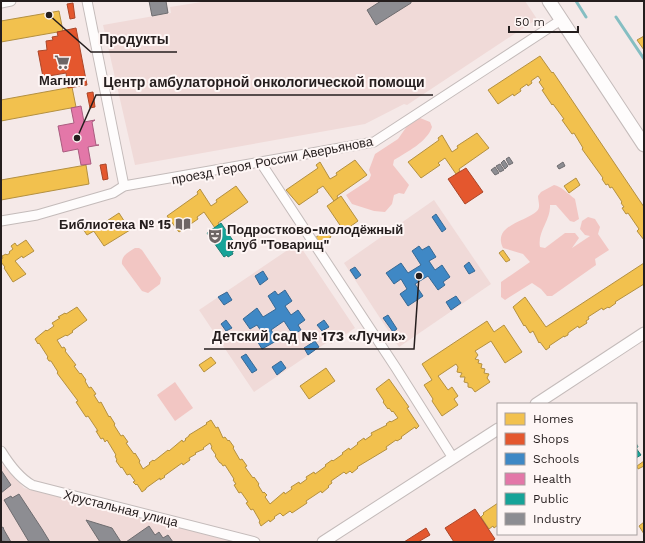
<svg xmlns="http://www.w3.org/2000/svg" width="645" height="543" font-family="'Work Sans',sans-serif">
	<rect width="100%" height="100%" fill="#f5e9e8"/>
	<g fill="#f0dad8">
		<polygon points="208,1 525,1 537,19 407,105 404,104 365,124 135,165 103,25 171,13 170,7"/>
		<polygon points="434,200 491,284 399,347 344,263"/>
		<polygon points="298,243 355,328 331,344 329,341 254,392 199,310"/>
		<polygon points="1,463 24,488 235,542 1,542"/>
	</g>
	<g fill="#f2c6c3">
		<path d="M420,118l10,4 2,5c-5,15 -25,25 -38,33l-1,5 16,20 -5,9 -5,-1 -5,2 -2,9 -7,8 -11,-1 -22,-7 -6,-9 23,-15 2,-5 -2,-5 6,-16 23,-15 12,-17z"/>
		<path d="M554,185c7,1 14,9 21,14l4,20 -5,3 -4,-1 -14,-16h-6c1,15 -13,27 -10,42l5,1 20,-15h10l4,5 -7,10 18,-12 -5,-1 -5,-6 2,-8 6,-4 7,2 5,8 -2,7 11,16 -14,9 1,6 -44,31h-5l-6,-7 -9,-6 -27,17 -4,-3v-15l29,-20 -7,-8 -20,-6c-11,-23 23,-26 34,-37 4,-4 1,-10 1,-15l3,-4z"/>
		<path d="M135,248h4l3,2 19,28 -1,6 -12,9 -6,-2 -20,-27c-1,-9 7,-12 13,-16z"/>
		<polygon points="175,382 193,408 175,421 157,395"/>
	</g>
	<g fill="#f2c14e" stroke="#b49040">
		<polygon points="59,11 63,31 1,42 1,21"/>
		<polygon points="644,36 644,50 637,40"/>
		<polygon points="540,56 552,73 553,72 644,207 644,240 637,231 639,229 628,213 626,214 622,208 624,207 621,203 622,202 612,187 610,188 608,184 606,185 602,179 603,178 582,149 583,148 574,133 572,134 562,120 564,119 553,104 552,105 542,90 544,89 539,82 541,80 538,76 531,81 532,83 528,86 527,84 520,89 521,91 514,96 513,94 498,104 488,90"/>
		<polygon points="72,87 76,107 1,121 1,100"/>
		<polygon points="477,133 489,148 459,169 460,171 456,174 445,158 438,163 440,165 421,178 408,162 439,140 438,138 442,135 452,152 458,148 457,146"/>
		<polygon points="355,160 367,175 337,196 338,198 334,201 323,186 317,190 318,192 299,205 286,190 318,168 316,165 320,162 330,179 337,175 336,173"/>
		<polygon points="86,165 89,184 1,200 1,180"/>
		<polygon points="576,178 580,185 569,193 564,186"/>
		<polygon points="236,186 248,202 218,223 219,225 215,228 204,212 197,217 198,219 179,232 167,216 198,194 197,192 200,189 211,206 217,202 216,200"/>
		<polygon points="341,196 358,221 344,231 327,206"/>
		<polygon points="119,213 130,230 104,246 93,230"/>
		<polygon points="89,224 94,231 87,235 83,229"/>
		<polygon points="326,230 331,237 319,244 315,238"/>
		<polygon points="26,240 34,251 23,258 22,256 15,261 26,274 13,282 4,268 5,267 1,262 1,259 3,258 2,256 6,254 7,255 10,253 9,252 13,249 11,246 15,243 17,246"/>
		<polygon points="503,250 510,260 506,262 499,253"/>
		<polygon points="644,263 644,284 615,302 616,303 609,308 608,307 603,310 602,308 588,317 589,319 586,321 587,323 579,328 578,326 568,333 568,335 564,337 564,336 549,346 550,347 546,350 540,342 539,343 533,331 530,333 525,325 524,326 513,307 525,297 546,327"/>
		<polygon points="77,307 87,320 72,331 73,332 67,336 66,335 57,340 62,348 64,347 66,350 65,351 76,365 74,366 80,374 81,373 86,380 85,381 89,388 91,387 96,394 94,395 99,403 101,402 109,417 110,416 115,424 114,425 121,436 123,435 128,442 126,443 134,454 135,453 140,461 139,462 143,469 150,464 149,463 153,460 154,461 168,450 169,451 182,440 183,442 186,440 185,439 189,436 189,435 207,424 206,423 211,420 216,428 218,427 223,438 225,437 228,441 229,440 234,447 233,448 240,460 242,459 247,466 245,467 253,478 254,477 259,484 258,485 263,493 264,492 267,495 265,497 270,504 284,492 285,494 292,489 291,487 299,482 300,484 307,479 306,477 314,472 315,474 326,466 325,465 332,460 333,461 343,454 342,453 349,448 350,450 358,444 357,443 364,438 365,440 372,435 371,433 387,425 386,424 390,421 391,422 398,418 393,411 392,412 389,408 388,409 383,402 384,401 376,389 389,379 409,407 407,408 419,426 416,429 415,427 401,437 402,438 397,441 396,440 386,447 387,449 357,467 358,468 352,473 350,471 346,474 344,472 331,481 332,483 328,486 329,487 322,493 321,491 306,501 307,503 292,513 290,511 283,516 280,513 274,517 275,518 270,522 269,520 261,526 259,522 260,521 253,509 251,510 246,503 248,502 241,492 239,493 234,485 236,484 233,480 234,479 225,465 223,466 221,463 220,463 215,456 216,455 211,448 212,447 210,443 203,448 204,449 195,453 196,454 189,458 190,460 183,465 182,463 164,476 165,477 160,480 160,478 146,488 146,489 142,492 137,484 136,485 133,482 135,481 130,474 127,475 122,467 121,468 116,461 117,460 115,456 116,455 107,440 105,442 103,438 101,439 96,431 98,431 88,416 86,417 76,402 78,401 57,373 58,372 51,361 49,361 47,358 48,357 39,343 38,344 35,339 46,330 47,331 54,326 52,323 60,318 58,317 65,313 66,314"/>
		<polygon points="487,321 494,332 504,325 522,352 505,363 491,341 475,351 478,355 475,359 479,360 478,363 482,364 481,368 485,369 484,373 489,374 487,378 490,382 475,392 472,388 468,387 468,383 464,382 465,377 460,377 462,373 457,372 458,367 456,364 438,376 448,390 452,387 458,396 454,399 458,405 442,416 432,401 433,399 424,385 432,380 422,364"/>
		<polygon points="211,357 216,363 204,372 199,365"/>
		<polygon points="326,368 335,381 309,399 300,386"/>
		<polygon points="644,461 644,466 638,469 637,466"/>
		<polygon points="498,503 498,525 494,528 493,526 489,529 481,517 484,514 483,513"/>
		<polygon points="644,522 644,534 639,526"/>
	</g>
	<g fill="#e4572e" stroke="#ab4629">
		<polygon points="73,3 75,18 70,19 67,4"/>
		<polygon points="76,28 87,85 68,88 66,73 43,77 38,51 47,50 46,41 53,40 52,37 58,36 57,32"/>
		<polygon points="93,92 95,107 90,108 87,93"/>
		<polygon points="106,164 108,179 103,180 100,165"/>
		<polygon points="466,168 483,192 465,204 448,179"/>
		<polygon points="475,509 495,539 491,542 454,542 445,528"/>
		<polygon points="426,528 430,535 418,542 404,542"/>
	</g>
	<g fill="#3f88c5" stroke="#376893">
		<polygon points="436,214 446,229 442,232 432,217"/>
		<polygon points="419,246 422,250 429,246 436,257 429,261 435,270 442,265 450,277 443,282 445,285 438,290 428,276 415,284 423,296 408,306 400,294 407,289 401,279 394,284 386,273 401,263 408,273 421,265 412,251"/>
		<polygon points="469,262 475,271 469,274 464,266"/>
		<polygon points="355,267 361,275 356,279 350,270"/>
		<polygon points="263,271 268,279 260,285 255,276"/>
		<polygon points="285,290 292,301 285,306 291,315 298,310 305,320 298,325 301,330 293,335 284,321 271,330 278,340 262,349 256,339 263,334 257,325 250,329 243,319 257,308 263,317 276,309 268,296 275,291 278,295"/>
		<polygon points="227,292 232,300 224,305 218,297"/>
		<polygon points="456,296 461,303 451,310 446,302"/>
		<polygon points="388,315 397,329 393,332 383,318"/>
		<polygon points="226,320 232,328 226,331 221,324"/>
		<polygon points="324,320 329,327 322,331 317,325"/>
		<polygon points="315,341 319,347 308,355 304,348"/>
		<polygon points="246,354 257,370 252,373 241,357"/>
		<polygon points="281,361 286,368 277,375 272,367"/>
	</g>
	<polygon fill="#e377a8" stroke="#aa5c7f" points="81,106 84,122 95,120 92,122 96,145 99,145 88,147 91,164 81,165 78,149 63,152 58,126 74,123 71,108"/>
	<g fill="#17a398" stroke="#1b7b73">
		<polygon points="221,223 238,248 232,252 233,254 228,257 227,255 224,257 207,233"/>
		<polygon points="636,443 638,447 636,448 641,455 636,458"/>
	</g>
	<g fill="#8d8d92" stroke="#6e6c6f">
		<polygon points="149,1 166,1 168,13 152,16"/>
		<polygon points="381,1 411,1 411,3 376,25 367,10"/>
		<polygon points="509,157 513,163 509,165 506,159"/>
		<polygon points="504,160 508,166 505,169 501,163"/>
		<polygon points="563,162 565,166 559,169 557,166"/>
		<polygon points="500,164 504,170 500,172 496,166"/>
		<polygon points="495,167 499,173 495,175 491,170"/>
		<polygon points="1,470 11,485 1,493"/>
		<polygon points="19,494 42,529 50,542 29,542 4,500 11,496 12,498"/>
		<polygon points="86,520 112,528 121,542 100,542"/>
		<polygon points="149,526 155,535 159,532 163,538 168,535 173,542 126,542"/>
		<polygon points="3,527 4,530 11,542 1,541 1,528"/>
	</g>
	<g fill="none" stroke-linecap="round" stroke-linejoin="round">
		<g stroke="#85bec2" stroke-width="3">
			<polyline points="576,1 586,17"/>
			<polyline points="616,17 644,59"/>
		</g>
		<g stroke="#c4bbba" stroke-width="11">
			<g id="minor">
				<polyline points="87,1 124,186"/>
				<polyline points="1,3 11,1"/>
				<polyline points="261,163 396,368 453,458"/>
				<polyline points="1,221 37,215 113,193 124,186 374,142 561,20"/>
				<path d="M1,451c8,13 17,26 31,34l223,57"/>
			</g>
		</g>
		<g stroke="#c4bbba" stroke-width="13">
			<g id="tertiary">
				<polyline points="536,404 644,333"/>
				<polyline points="323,542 498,429"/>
			</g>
		</g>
		<g stroke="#c4bbba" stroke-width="15">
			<polyline id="secondary" points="549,1 644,145"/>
		</g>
		<use href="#minor" stroke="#fefcfc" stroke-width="9"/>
		<use href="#tertiary" stroke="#fefcfc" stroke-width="11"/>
		<use href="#secondary" stroke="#fefcfc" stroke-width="13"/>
	</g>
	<defs>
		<g id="supermarket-bare" transform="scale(1.2)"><path d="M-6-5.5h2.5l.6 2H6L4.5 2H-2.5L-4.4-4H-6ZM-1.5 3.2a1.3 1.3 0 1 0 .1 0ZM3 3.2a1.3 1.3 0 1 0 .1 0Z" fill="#6e6565" stroke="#fef6f5" stroke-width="2.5" paint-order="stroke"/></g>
		<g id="library-bare" transform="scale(1.2)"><path d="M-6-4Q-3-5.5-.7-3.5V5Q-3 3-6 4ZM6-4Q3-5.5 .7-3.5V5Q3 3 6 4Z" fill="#6e6565" stroke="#fef6f5" stroke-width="2.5" paint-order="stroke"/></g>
		<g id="theatre-bare" transform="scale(1.2)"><path d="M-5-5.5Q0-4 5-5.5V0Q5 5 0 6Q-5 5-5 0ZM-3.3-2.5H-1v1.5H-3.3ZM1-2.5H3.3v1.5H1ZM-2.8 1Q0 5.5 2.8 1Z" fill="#6e6565" stroke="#fef6f5" stroke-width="2.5" paint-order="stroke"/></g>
	</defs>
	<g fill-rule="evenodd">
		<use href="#supermarket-bare" x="62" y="62"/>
		<use href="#library-bare" x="183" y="224"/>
		<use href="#theatre-bare" x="215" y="236"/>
	</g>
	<g text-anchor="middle" stroke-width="4" stroke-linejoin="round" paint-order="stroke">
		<g font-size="13" font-weight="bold" fill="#251e1e" stroke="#fef6f5">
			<text x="62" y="85">Магнит</text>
			<text x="171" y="229" text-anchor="end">Библиотека № 15</text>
			<text x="227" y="234" text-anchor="start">Подростково-молодёжный<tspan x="227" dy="15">клуб "Товарищ"</tspan></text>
		</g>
		<g font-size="13" fill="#251e1e" stroke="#fef6f5">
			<text transform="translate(272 160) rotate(-11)" y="5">проезд Героя России Аверьянова</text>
			<text transform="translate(121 508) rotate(14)" y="5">Хрустальная улица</text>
		</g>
	</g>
	<path fill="none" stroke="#251e1e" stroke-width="1.5" d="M49 15L91 52H177M77 138L96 95H433M419 276L414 349H204"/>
	<g fill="#251e1e" stroke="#fef6f5" stroke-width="1.5">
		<circle cx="49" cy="15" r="4"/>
		<circle cx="77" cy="138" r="4"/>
		<circle cx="419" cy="276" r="4"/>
	</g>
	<g font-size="14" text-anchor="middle" font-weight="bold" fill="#251e1e" stroke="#fef6f5" stroke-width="4" stroke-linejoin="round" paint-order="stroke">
		<text x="134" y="44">Продукты</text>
		<text x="264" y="87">Центр амбулаторной онкологической помощи</text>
		<text x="309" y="341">Детский сад № 173 «Лучик»</text>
	</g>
	<rect width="645" height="543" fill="none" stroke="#251e1e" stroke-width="4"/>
	<rect x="497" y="403" width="140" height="132" fill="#fef6f5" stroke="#a7a09f"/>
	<rect x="505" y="413" width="20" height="12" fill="#f2c14e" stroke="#a7a09f"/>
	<text x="533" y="423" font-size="12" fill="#251e1e">Homes</text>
	<rect x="505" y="433" width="20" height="12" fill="#e4572e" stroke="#a7a09f"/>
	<text x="533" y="443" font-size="12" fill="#251e1e">Shops</text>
	<rect x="505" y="453" width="20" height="12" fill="#3f88c5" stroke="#a7a09f"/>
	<text x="533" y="463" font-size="12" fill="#251e1e">Schools</text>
	<rect x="505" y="473" width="20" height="12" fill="#e377a8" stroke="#a7a09f"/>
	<text x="533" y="483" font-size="12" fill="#251e1e">Health</text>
	<rect x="505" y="493" width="20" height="12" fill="#17a398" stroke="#a7a09f"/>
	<text x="533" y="503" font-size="12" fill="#251e1e">Public</text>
	<rect x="505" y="513" width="20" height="12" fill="#8d8d92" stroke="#a7a09f"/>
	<text x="533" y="523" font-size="12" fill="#251e1e">Industry</text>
	<path d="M509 26v6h69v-6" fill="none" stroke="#251e1e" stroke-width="2"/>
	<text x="515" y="26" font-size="12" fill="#251e1e" stroke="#fef6f5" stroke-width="3" paint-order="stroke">50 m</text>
</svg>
